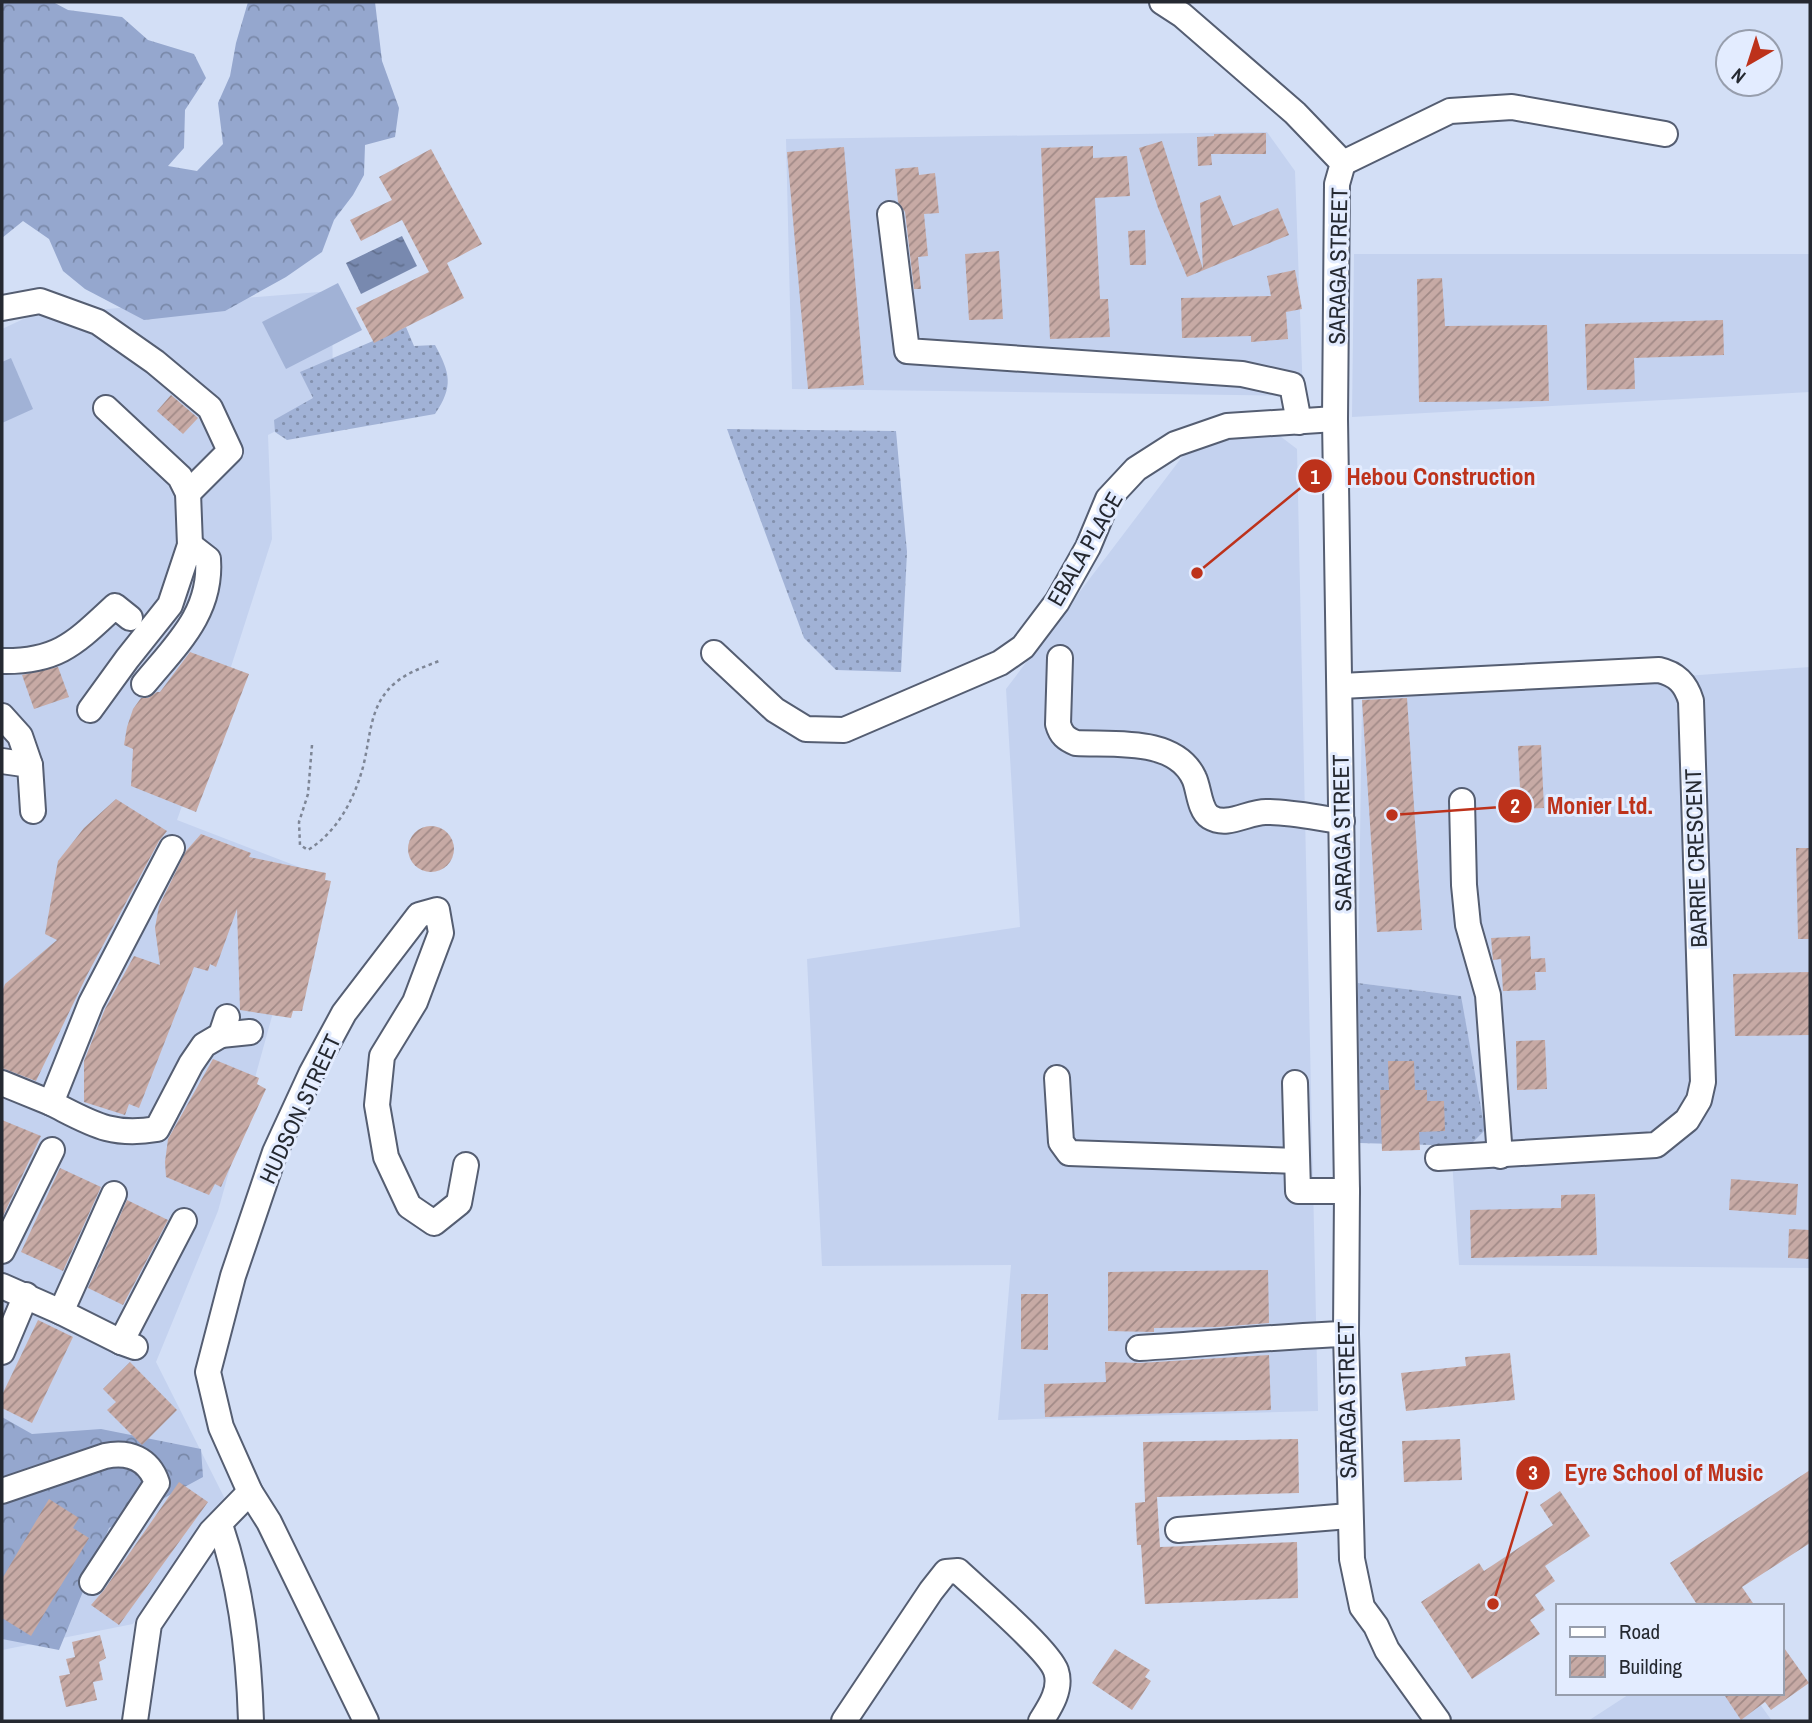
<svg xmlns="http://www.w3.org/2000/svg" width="1812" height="1723" font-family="'Archivo Narrow',sans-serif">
	<defs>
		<pattern id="grass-dots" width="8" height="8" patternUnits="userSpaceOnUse" patternTransform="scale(1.75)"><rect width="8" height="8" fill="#a1b2d6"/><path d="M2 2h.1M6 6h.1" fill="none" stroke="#8391ae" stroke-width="1.8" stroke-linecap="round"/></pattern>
		<pattern id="forest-crowns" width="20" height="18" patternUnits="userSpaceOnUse" patternTransform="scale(1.75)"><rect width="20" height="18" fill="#95a7ce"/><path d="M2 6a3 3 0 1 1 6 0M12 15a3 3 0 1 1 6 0" fill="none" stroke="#7988a8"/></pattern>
		<pattern id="water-ripples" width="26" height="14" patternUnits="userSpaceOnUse" patternTransform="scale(1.75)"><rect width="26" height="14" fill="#7889af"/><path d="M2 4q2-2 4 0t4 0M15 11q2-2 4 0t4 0" fill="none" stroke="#62708f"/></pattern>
		<pattern id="building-hatch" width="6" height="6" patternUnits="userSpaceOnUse" patternTransform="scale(1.75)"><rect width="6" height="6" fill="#c7aaa5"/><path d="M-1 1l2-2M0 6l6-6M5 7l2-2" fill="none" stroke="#a18a87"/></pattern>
	</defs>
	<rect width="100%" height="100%" fill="#d3dff6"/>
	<g fill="#c4d2ef">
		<polygon points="1267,132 1295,171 1303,396 792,389 786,139"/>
		<polygon points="1354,254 1810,254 1810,392 1352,417"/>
		<polygon points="332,291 333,402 268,435 272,539 229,673 177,820 312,872 218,1211 156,1362 225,1499 133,1624 2,1650 2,329 32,315"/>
		<polygon points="1212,432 1280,436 1297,449 1318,1411 998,1420 1011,1265 822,1266 807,959 1020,927 1006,689 1182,457"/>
		<polygon points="1810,667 1810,1268 1459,1265 1451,1145 1461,996 1358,983 1362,699"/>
		<polygon points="1631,1693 1752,1693 1772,1721 1588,1721"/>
	</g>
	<g fill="url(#grass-dots)">
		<path d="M406,327l8,19 21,-1c15,28 19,41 0,69l-148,26 -12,-8 -1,-12 39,-22 -13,-26z"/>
		<polygon points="727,429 896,431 907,552 901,672 836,670 804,638"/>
		<polygon points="1358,983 1461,996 1485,1130 1469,1146 1359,1143"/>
	</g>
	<g fill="url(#forest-crowns)">
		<polygon points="2,2 53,2 68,10 122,17 148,40 194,54 206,78 185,110 184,148 168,166 197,171 223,144 218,103 230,76 236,43 248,2 375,2 382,61 399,108 395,137 365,145 364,175 353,195 334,220 322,252 286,277 225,311 144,320 85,289 63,271 49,239 23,221 2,238"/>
		<polygon points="2,1417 32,1434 101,1429 201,1449 203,1477 109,1528 59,1650 2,1639"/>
	</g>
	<g fill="#a1b2d6">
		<polygon points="338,283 362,330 286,369 262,322"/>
		<polygon points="11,358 33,409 2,423 2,362"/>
	</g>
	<polygon fill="url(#water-ripples)" points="402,236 417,266 361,294 346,263"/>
	<g fill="url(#building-hatch)">
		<polygon points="1266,133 1266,154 1211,154 1212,165 1198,166 1197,137 1214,136 1214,134"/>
		<polygon points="1162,141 1203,269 1200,203 1220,195 1233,226 1278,208 1289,235 1187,277 1158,208 1139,148"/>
		<polygon points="1093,146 1093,158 1127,156 1130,196 1095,198 1100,299 1108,299 1110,337 1050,339 1041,148"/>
		<polygon points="844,147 864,385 808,389 787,152"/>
		<polygon points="431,149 482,244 447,263 464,298 374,343 356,308 429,272 402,220 361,241 350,220 392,200 379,177"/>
		<polygon points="918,167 919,175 935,173 939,213 924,214 928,256 918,257 921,289 914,289 905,212 898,202 895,169"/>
		<polygon points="1145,230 1146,265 1130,265 1128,231"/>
		<polygon points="999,251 1003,319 969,320 965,254"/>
		<polygon points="1295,270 1302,309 1286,312 1288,339 1251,342 1251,336 1182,338 1181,298 1271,296 1267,276"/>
		<polygon points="1442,278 1445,326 1547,325 1549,401 1419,402 1417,279"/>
		<polygon points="1723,320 1724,355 1634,358 1635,389 1587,390 1585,324"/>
		<polygon points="171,395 198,418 183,434 157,411"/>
		<polygon points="190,652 249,674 196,812 131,786 133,749 124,745 127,727 133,709 141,698 148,698 157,692 160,692"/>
		<polygon points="58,667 69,697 34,709 22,675"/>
		<polygon points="1407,698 1422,930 1377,932 1362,700"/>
		<polygon points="1541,745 1544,808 1521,809 1518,746"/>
		<polygon points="116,799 167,831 159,841 87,975 36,1081 2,1068 2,992 5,984 57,940 45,934 58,861 84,828"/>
		<circle cx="431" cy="849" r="23"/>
		<polygon points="201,834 251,853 249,857 326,873 325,880 331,881 302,1011 293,1011 291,1018 240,1010 237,909 216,967 210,964 208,971 194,967 139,1108 129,1104 125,1115 84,1102 84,1061 105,1009 134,956 160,965 155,928 159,906 186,851"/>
		<polygon points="1796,848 1810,848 1810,939 1798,939"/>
		<polygon points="1530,936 1531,959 1545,958 1546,972 1535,972 1536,990 1503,991 1501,959 1493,960 1491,938"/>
		<polygon points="1810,972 1810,1035 1735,1036 1733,974"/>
		<polygon points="1545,1040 1547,1089 1517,1090 1516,1041"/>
		<polygon points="213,1059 259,1078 257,1084 266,1089 221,1187 215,1184 209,1195 166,1177 165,1162 168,1139"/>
		<polygon points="1388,1061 1414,1061 1415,1090 1427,1090 1427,1101 1444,1101 1445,1131 1419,1132 1420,1150 1382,1151 1380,1090 1389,1090"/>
		<polygon points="2,1120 41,1136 2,1218"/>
		<polygon points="60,1168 101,1187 63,1271 21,1252"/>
		<polygon points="1731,1179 1798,1184 1796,1215 1729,1210"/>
		<polygon points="1595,1194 1597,1255 1471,1258 1470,1210 1561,1208 1561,1195"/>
		<polygon points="127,1200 168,1220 123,1305 88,1288"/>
		<polygon points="1789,1229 1810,1230 1810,1259 1788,1258"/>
		<polygon points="1268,1270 1269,1323 1217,1327 1154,1328 1154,1332 1108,1331 1108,1272"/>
		<polygon points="1021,1294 1048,1294 1048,1350 1021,1349"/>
		<polygon points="38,1320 73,1337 32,1423 2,1408 2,1395"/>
		<polygon points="1510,1353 1515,1400 1406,1411 1401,1373 1466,1366 1465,1357"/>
		<polygon points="1269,1355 1271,1410 1045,1417 1044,1384 1106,1382 1105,1362 1140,1363"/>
		<polygon points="130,1362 177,1410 142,1445 107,1410 116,1402 103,1389"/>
		<polygon points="1298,1439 1299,1493 1157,1497 1160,1547 1297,1542 1298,1598 1145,1604 1141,1545 1137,1545 1135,1503 1145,1502 1143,1442"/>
		<polygon points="1460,1439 1462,1480 1404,1482 1402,1441"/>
		<polygon points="1810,1470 1810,1543 1742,1587 1755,1606 1698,1606 1670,1563"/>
		<polygon points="179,1482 208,1502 119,1625 91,1605 104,1590"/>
		<polygon points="1560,1491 1590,1536 1545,1566 1555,1581 1535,1595 1545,1610 1530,1620 1540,1634 1472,1679 1421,1602 1479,1563 1484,1571 1553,1525 1540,1505"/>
		<polygon points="49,1499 79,1518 73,1528 89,1538 31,1636 2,1618 2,1579"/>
		<polygon points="100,1635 106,1658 99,1662 103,1680 93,1682 97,1700 66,1707 59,1676 70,1674 66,1659 75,1657 72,1642"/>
		<polygon points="1782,1645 1809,1683 1771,1710 1765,1702 1741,1720 1723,1693 1782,1693"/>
		<polygon points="1115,1649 1150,1670 1145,1677 1151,1681 1132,1710 1092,1683"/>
	</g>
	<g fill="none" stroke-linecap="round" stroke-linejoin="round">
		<g stroke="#555e72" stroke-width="28">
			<g id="minor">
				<polyline points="1162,2 1182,15 1295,113 1343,163 1337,184 1335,419 1347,1191 1346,1334 1352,1559 1362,1607 1376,1626 1387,1650 1438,1721"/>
				<polyline points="1343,163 1450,111 1512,107 1665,134"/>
				<polyline points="890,214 907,351 1242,374 1292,385 1299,422"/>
				<polyline points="2,308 40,301 98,322 155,362 210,408 230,451 188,493"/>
				<polyline points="714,653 775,710 806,729 844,730 1000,663 1023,647 1057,602 1088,547 1108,499 1136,469 1175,444 1227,426 1335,419"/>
				<path d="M1060,658l-2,66c3,11 8,15 18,19 37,2 99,-6 118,35 5,10 5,32 16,39 18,11 39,-6 57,-5 25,0 51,6 75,9"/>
				<path d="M2,661c57,1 74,-19 113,-55l15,12"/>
				<path d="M144,684c32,-39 68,-71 64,-125l-18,-14"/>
				<path d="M1341,686l318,-16c18,4 27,14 32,31l12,381 -4,18 -12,20 -31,25 -218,13"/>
				<polyline points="90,710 127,659 170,605 190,545 188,493 180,477 106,408"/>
				<polyline points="2,716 20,736 30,765"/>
				<polyline points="2,761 30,765 33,811"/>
				<polyline points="1462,801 1464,885 1468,925 1488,995 1500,1156"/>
				<polyline points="221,1035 250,1032"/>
				<polyline points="1057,1078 1061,1142 1069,1153 1297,1161"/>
				<polyline points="2,1083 51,1103 91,1003 172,848"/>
				<polyline points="1295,1083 1298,1191 1347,1191"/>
				<path d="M51,1103c40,20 59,34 106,26l34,-65 13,-19 17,-10 6,-18"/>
				<polyline points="2,1251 52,1150"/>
				<polyline points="2,1286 61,1312 121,1342 135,1347"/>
				<polyline points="61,1312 114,1194"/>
				<polyline points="121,1342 184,1221"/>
				<path d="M1139,1348c69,-4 138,-12 207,-14"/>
				<polyline points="2,1352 26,1295"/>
				<path d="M2,1491l103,-35c24,-5 44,3 52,27l-65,99"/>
				<path d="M220,1525c22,63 29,130 31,196"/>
				<polyline points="1178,1530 1349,1516"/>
				<polyline points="135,1721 149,1624 211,1532 250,1492"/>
				<polyline points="366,1721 269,1522 250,1492 221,1427 208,1372 233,1276 275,1152 311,1074 344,1013 419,915 437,910 441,933 415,1002 382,1056 377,1105 386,1157 409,1206 434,1223 459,1203 466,1165"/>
				<path d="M844,1721l87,-130 15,-19 12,-1c19,18 91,79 98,100 6,18 -6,36 -15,50"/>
			</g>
		</g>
		<path stroke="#7e8696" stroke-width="2.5" stroke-dasharray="3.5 3.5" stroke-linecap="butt" d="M312,745l-4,49 -9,28 1,23 8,5c29,-18 46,-50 55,-83 8,-31 6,-62 32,-84 13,-11 29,-16 44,-22"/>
		<use href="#minor" stroke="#fff" stroke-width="24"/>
	</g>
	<g text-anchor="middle" stroke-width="6" stroke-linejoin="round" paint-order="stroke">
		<g font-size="23" fill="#252931" stroke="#e3ecff">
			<text transform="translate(1338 266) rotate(-89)" y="8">SARAGA STREET</text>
			<text transform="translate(1085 549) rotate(-60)" y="8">EBALA PLACE</text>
			<text transform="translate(1342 833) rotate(-91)" y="8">SARAGA STREET</text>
			<text transform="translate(1696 858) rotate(-92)" y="8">BARRIE CRESCENT</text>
			<text transform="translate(300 1109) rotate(-65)" y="8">HUDSON STREET</text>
			<text transform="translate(1347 1400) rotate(-91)" y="8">SARAGA STREET</text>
		</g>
	</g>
	<path fill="none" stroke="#bd321b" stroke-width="2.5" d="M1197 573L1315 476M1392 815L1515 806M1493 1604L1533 1473"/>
	<g fill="#bd321b" stroke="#e3ecff" stroke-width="2.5">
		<circle cx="1197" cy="573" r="7"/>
		<circle cx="1392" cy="815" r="7"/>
		<circle cx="1493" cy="1604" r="7"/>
		<circle cx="1315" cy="476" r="18"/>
		<circle cx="1515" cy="806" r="18"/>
		<circle cx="1533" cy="1473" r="18"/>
	</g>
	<g font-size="21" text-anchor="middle" font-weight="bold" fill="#fff">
		<text x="1315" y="484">1</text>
		<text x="1515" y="813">2</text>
		<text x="1533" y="1480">3</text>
	</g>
	<g font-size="24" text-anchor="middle" font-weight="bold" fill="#bd321b" stroke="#e3ecff" stroke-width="6" stroke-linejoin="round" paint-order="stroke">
		<text x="1441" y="485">Hebou Construction</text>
		<text x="1600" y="814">Monier Ltd.</text>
		<text x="1664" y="1481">Eyre School of Music</text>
	</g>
	<rect width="1812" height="1723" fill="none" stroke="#252931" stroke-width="7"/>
	<rect x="1556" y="1604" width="228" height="91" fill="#e3ecff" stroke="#979ead" stroke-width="2"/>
	<rect x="1570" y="1627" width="35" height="10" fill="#ffffff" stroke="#979ead" stroke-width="2"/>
	<text x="1619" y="1639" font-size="21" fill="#252931">Road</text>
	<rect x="1570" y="1656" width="35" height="21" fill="url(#building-hatch)" stroke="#979ead" stroke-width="2"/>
	<text x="1619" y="1674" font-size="21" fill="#252931">Building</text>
	<g transform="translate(1749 63) rotate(219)"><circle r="33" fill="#e3ecff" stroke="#979ead" stroke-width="2"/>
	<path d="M0-5L12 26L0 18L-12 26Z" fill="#bd321b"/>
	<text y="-10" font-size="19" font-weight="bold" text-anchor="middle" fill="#252931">N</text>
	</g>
</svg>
